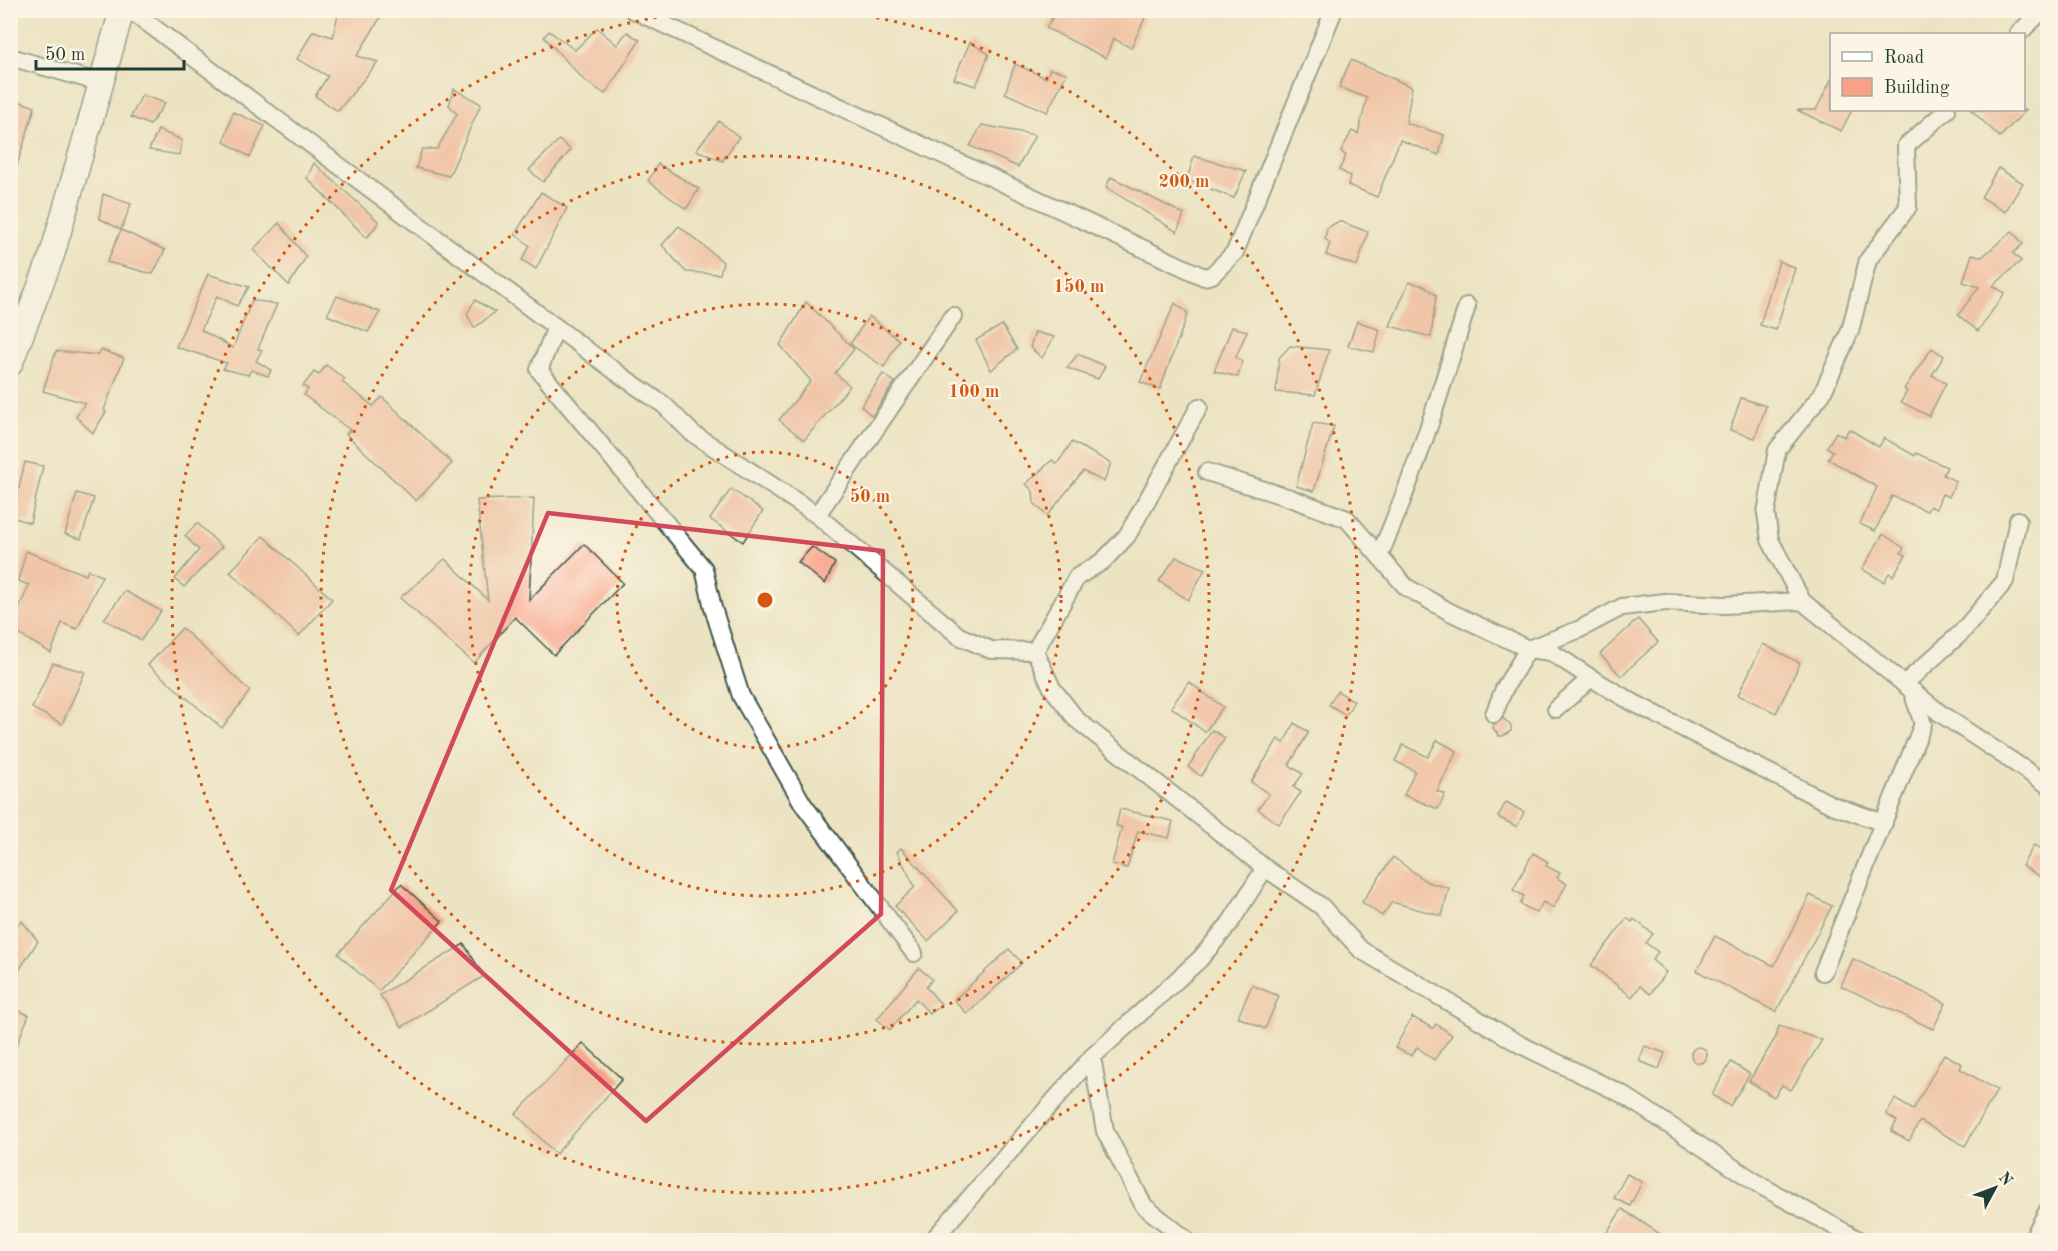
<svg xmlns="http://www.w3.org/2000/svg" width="2058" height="1251" font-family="'Old Standard TT',serif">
	<rect width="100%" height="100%" fill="#fcf5e5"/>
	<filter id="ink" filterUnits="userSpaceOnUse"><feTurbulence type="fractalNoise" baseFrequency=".0167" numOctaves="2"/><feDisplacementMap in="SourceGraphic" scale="12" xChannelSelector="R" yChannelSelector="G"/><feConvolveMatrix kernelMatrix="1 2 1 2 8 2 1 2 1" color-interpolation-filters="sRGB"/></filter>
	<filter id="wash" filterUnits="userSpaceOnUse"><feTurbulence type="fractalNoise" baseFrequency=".008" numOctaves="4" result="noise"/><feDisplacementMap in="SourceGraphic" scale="24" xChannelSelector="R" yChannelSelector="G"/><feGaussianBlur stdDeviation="1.35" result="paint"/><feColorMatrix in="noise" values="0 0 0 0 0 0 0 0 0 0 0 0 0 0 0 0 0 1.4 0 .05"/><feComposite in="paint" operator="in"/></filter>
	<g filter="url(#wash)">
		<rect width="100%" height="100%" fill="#ece3c2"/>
		<g id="blocks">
			<g fill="#f7a188">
				<polygon points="339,10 385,10 357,56 378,62 338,111 315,96 328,76 297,59 313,31 333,37"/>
				<polygon points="1057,10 1133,10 1145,18 1131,48 1113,38 1106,58 1046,28"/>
				<polygon points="597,28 617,45 627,32 640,40 605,94 584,80 544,37 549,31 575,50"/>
				<polygon points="970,42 989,54 976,86 954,79"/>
				<polygon points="1351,60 1412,87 1406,123 1444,135 1439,155 1400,140 1377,197 1348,185 1350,176 1339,170 1346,156 1341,151 1352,131 1358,134 1367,98 1339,87"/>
				<polygon points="1015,64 1046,78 1050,69 1067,73 1047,112 1005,93"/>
				<polygon points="1832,78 1832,110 1852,110 1841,131 1797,110 1816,110"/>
				<polygon points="454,89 481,104 449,176 416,168 422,149 437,149 457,114 449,105"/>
				<polygon points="142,95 165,103 150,125 131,117"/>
				<polygon points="10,98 35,107 14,175 10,174"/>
				<polygon points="1971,110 2026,110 2000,137"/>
				<polygon points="233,112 265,126 250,157 224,142"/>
				<polygon points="719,121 739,137 722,161 696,150"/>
				<polygon points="982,125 1035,135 1018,167 970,146"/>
				<polygon points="158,130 182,140 179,155 149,150"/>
				<polygon points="559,140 571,150 543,182 529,170"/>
				<polygon points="1194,156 1246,171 1234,198 1187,180"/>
				<polygon points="314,163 379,222 367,238 307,178"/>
				<polygon points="658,164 699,189 686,209 648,181"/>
				<polygon points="1998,168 2023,183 2005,212 1981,197"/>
				<polygon points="1111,177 1184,214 1177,232 1106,187"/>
				<polygon points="541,192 567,208 536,269 522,260 530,246 515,234"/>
				<polygon points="103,194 131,204 121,230 99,218"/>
				<polygon points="1339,221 1368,232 1357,266 1326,255 1330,243 1325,239 1327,228"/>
				<polygon points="279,223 306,257 289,285 253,250"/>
				<polygon points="679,226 723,262 720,274 686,272 662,245"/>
				<polygon points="121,230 165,250 153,274 107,262"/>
				<polygon points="2012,231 2023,244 2013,253 2021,261 1993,286 2005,293 1978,331 1958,315 1979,287 1963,282 1972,254 1982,257"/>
				<polygon points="1779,261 1795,268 1776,330 1760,325"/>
				<polygon points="208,274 249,287 237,306 217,296 201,330 233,348 252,300 277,304 258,349 262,350 256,361 271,370 268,376 251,370 248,375 223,369 227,363 176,347"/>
				<polygon points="1409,282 1424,286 1436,295 1431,337 1390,326"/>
				<polygon points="337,296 380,312 368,332 327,315"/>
				<polygon points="475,300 495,312 474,328 467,314"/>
				<polygon points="806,302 854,349 835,373 850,386 804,440 779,420 811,381 780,345"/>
				<polygon points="1175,303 1188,313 1160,389 1140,382"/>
				<polygon points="869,316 899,340 884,367 850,344"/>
				<polygon points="1357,321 1380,330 1374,352 1348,346"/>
				<polygon points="1002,325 1017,349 991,370 976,340"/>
				<polygon points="1232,327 1247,331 1236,357 1242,362 1238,377 1214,371"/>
				<polygon points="1035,332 1054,337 1042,358 1030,347"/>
				<polygon points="1290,346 1329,350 1315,395 1276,392 1279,358"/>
				<polygon points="1932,348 1944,356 1932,375 1946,383 1929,416 1901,402 1907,391 1904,389"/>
				<polygon points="101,350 124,358 104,410 106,412 93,433 76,417 85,403 43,391 56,351 98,355"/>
				<polygon points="1078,354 1105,366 1098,379 1067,368"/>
				<polygon points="326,365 345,379 342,382 373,406 382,397 452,463 416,501 346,434 350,430 304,395 308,389 303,386 314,372 319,375"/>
				<polygon points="883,374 895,382 872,416 861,406"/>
				<polygon points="1741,398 1766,406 1755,438 1730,430"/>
				<polygon points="1313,423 1334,426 1314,491 1296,486"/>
				<polygon points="1849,429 1879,447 1884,438 1915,456 1916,453 1947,467 1943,475 1956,481 1949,497 1942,494 1936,509 1930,506 1927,511 1892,496 1875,531 1860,524 1877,487 1828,459 1833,451 1827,447 1836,432 1844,437"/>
				<polygon points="1072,442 1111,463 1104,482 1083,471 1047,516 1034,503 1033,491 1026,484 1052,460 1057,464"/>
				<polygon points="25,462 43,466 30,523 12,517"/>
				<polygon points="731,489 763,511 743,542 710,519"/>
				<polygon points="77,493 94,498 81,539 65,534"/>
				<polygon points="534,498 529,600 584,544 623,583 554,655 515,617 474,663 400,598 445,559 488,600 477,500"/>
				<polygon points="197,523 222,547 184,587 175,579 199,550 185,536"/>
				<polygon points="1883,534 1904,548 1901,553 1906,555 1893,576 1889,573 1884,582 1862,569"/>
				<polygon points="263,536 332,599 299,636 230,572"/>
				<polygon points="812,547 835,563 825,584 798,562"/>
				<polygon points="26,551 86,575 88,570 102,576 77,629 62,623 51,653 10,629 29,585 18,581"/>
				<polygon points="1176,557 1205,569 1188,600 1159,581"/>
				<polygon points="125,591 161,611 141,640 104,619"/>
				<polygon points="1638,619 1658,642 1621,676 1600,654"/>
				<polygon points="182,628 250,691 222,728 148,665"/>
				<polygon points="1763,644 1800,663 1776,713 1738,695"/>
				<polygon points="53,663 85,672 62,724 32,708"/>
				<polygon points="1189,682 1223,707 1205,732 1171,707"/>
				<polygon points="1337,691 1354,701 1346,715 1329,705"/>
				<polygon points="1503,718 1511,726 1511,731 1503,736 1499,736 1493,728 1494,724"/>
				<polygon points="1294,723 1309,732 1289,765 1303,774 1293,787 1301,792 1279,824 1258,809 1269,794 1251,782 1278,739 1284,743"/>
				<polygon points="1212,730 1225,738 1201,776 1188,767"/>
				<polygon points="1437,740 1457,751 1437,791 1445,794 1438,809 1404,795 1415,771 1395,761 1403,745 1428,757"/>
				<polygon points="1506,802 1524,812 1517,827 1498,817"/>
				<polygon points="1120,809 1173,821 1169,838 1138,831 1127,868 1112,864 1122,827 1116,826"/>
				<polygon points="2034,845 2048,852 2048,881 2022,866"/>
				<polygon points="901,848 958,911 928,941 895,906 915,887 897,852"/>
				<polygon points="1533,853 1548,862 1546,866 1560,873 1557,878 1567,884 1553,908 1543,902 1537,913 1520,904 1524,896 1513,890"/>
				<polygon points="1393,857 1427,882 1449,888 1442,916 1392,902 1382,916 1362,902"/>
				<polygon points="401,884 442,921 379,991 338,954"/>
				<polygon points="1810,895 1832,906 1776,1012 1697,971 1715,936 1774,966"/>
				<polygon points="1627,918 1632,922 1634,919 1653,934 1646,943 1658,952 1652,960 1666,972 1650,994 1640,986 1632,997 1591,965"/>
				<polygon points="22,921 38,941 10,984 10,931"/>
				<polygon points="464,944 484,976 402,1027 380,995"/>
				<polygon points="1009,949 1022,963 967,1014 954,1000"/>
				<polygon points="1853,959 1946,1003 1933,1029 1841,986"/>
				<polygon points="919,968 932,979 926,987 941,1004 930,1014 916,999 890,1030 877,1019"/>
				<polygon points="1252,985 1279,996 1265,1029 1238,1017"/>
				<polygon points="10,1007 29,1015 11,1059 10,1058"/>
				<polygon points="1412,1017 1433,1028 1436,1024 1452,1035 1434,1060 1417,1047 1412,1056 1395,1048"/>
				<polygon points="1779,1026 1822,1040 1791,1090 1782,1085 1774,1097 1749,1081 1776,1037"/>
				<polygon points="583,1043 622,1079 556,1154 516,1114"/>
				<polygon points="1645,1046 1665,1053 1659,1069 1639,1061"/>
				<circle cx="1699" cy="1055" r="8"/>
				<polygon points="1944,1054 1962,1064 1960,1069 1997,1090 1965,1146 1920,1121 1909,1141 1891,1131 1897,1121 1886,1114 1895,1099 1913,1110"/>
				<polygon points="1731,1062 1750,1074 1730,1106 1712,1095"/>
				<polygon points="1627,1174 1642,1182 1630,1206 1614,1198"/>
				<polygon points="1622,1209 1669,1240 1602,1240"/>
			</g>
		</g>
	</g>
	<g filter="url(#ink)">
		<use href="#blocks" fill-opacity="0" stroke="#3e5649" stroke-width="1.5"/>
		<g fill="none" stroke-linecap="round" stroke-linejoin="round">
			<g stroke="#3e5649" stroke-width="20">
				<g id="street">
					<polyline points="130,10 623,377 664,405 692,433 817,515 959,636 991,650 1035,651 1052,688 1077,720 1265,868 1321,906 1361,950 1521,1045 1622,1094 1763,1187 1859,1240"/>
					<polyline points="633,10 1204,277 1212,275 1235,252 1334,10"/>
					<polyline points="2018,34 2043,10"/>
					<polyline points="10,57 101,83"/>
					<polyline points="1947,110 1906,146 1908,207 1868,260 1850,331 1822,394 1777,450 1766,513 1770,540 1802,601 1941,714 2048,785"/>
					<polyline points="556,327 539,370 704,569 713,608 741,696 803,804 914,953"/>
					<polyline points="1207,472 1290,498 1347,519 1406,587 1450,612 1528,649 1551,652 1591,678"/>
					<polyline points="817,515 953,316"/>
					<path d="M1379,556c36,-81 62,-165 88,-250"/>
					<polyline points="1035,651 1077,577 1103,561 1127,536 1199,407"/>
					<polyline points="1904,684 1961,633 2005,581 2018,520"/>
					<polyline points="1556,709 1591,678 1632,702 1832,805 1884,823"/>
					<polyline points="1494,714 1504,689 1528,649 1578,630 1622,607 1665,602 1725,605 1802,601"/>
					<polyline points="1823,972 1923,724 1912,691"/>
					<polyline points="1092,1057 1105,1131 1144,1206 1187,1240"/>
					<polyline points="933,1240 1092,1057 1200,959 1230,923 1265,868"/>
					<polyline points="2032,1240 2048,1210"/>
				</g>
			</g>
			<g stroke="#3e5649" stroke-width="27">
				<polyline id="secondary" points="10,364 52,255 122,10"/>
			</g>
			<use href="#street" stroke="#fff" stroke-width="16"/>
			<use href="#secondary" stroke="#fff" stroke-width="24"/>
		</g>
	</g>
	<path d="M0 0H2058V1251H0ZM548,513l335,38 -2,363 -235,207 -255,-231z" fill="#ece3c2" fill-opacity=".55" fill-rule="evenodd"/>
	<path fill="none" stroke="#d1495b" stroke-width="4.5" stroke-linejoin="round" d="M548,513l335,38 -2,363 -235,207 -255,-231z"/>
	<g fill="none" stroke="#d45610" stroke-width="3" stroke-dasharray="3 6">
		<circle cx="765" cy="600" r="148"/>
		<circle cx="765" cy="600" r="296"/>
		<circle cx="765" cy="600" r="444"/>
		<path d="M832 11A593 593 0 1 1 698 11"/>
	</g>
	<circle cx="765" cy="600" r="9" fill="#d45610" stroke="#fcf5e5" stroke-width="3"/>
	<g font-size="18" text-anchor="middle" font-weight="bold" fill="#d45610" stroke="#fcf5e5" stroke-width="4.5" stroke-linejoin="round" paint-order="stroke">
		<text x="1184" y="187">200 m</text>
		<text x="1079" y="292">150 m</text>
		<text x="974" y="397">100 m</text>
		<text x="870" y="502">50 m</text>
	</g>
	<rect width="2058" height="1251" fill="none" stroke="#fcf5e5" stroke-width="36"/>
	<rect x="1830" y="33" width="195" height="78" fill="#fcf5e5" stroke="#a4ab9e" stroke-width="1.5"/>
	<rect x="1842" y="52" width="30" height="9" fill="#ffffff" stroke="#a4ab9e" stroke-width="1.5"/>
	<text x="1884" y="63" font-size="18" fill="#1f3d34">Road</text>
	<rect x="1842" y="78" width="30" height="18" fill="#f7a188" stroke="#a4ab9e" stroke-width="1.5"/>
	<text x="1884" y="93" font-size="18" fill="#1f3d34">Building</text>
	<g transform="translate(1995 1188) rotate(49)" stroke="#fcf5e5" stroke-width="4.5" paint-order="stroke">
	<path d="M0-4.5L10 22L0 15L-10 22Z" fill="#1f3d34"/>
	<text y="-9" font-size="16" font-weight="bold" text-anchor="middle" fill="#1f3d34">N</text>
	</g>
	<path d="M36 60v9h148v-9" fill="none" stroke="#1f3d34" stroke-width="3"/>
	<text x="45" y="60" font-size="18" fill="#1f3d34" stroke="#fcf5e5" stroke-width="4.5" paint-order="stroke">50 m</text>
</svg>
